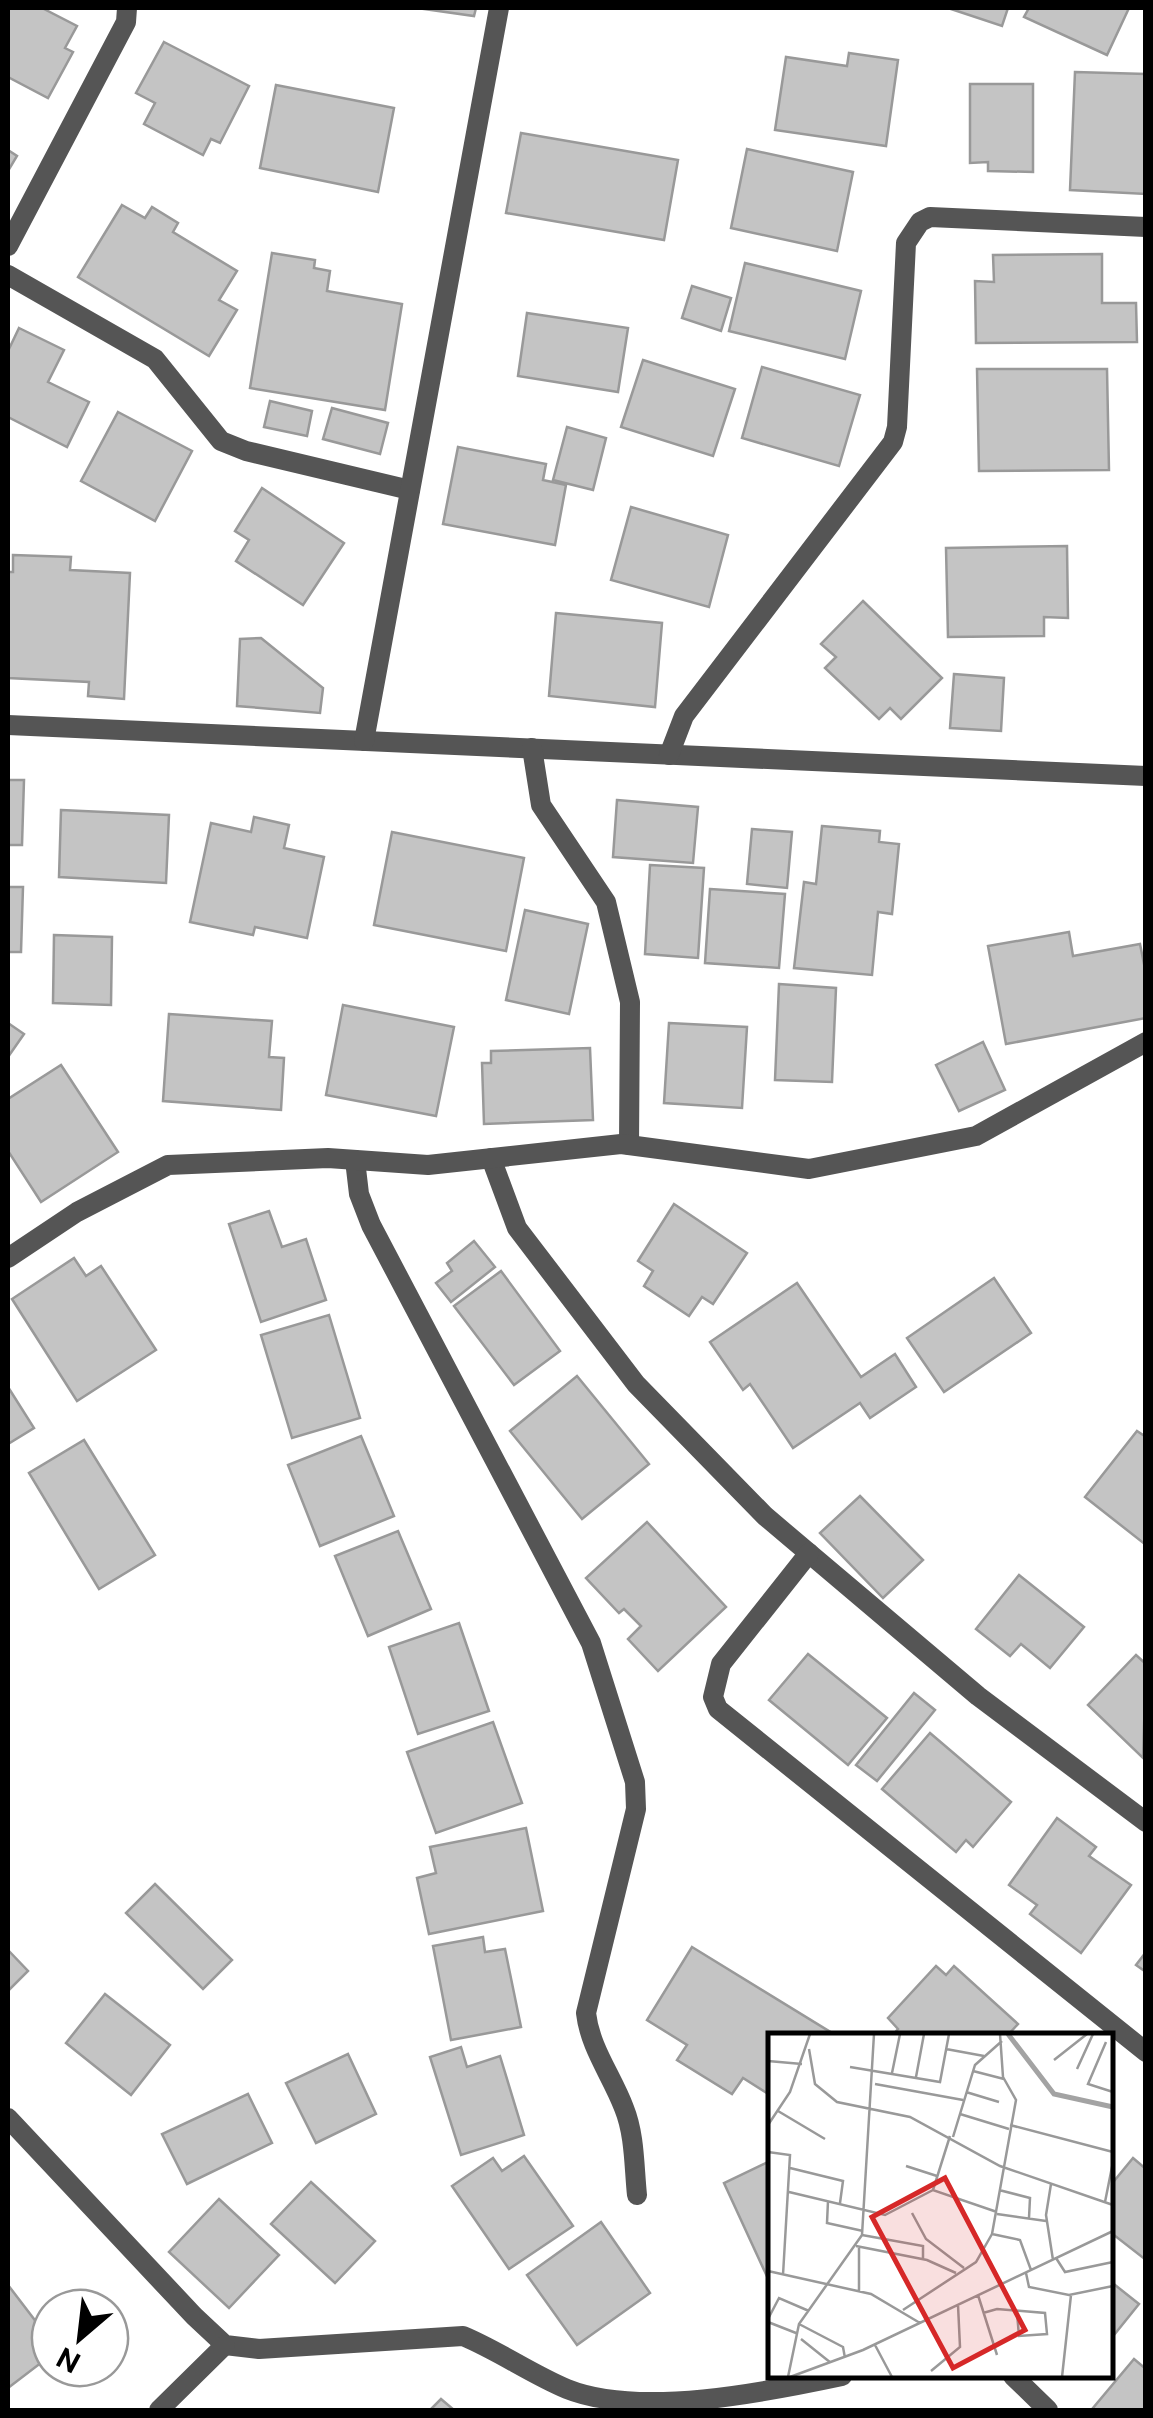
<svg xmlns="http://www.w3.org/2000/svg" width="1153" height="2418" font-family="'Public Sans',sans-serif">
	<rect width="100%" height="100%" fill="#fff"/>
	<g fill="#c4c4c4" stroke="#999" stroke-width="2.5">
		<polygon points="8,8 42,8 77,26 65,48 73,52 48,98 8,77"/>
		<polygon points="417,8 476,8 474,16"/>
		<polygon points="948,8 1008,8 1002,26"/>
		<polygon points="1029,8 1129,8 1107,55 1024,17"/>
		<polygon points="164,42 249,86 220,143 211,139 203,155 144,124 155,103 136,93"/>
		<polygon points="849,53 898,60 886,146 775,130 786,57 847,66"/>
		<polygon points="1075,72 1146,74 1146,194 1070,190"/>
		<polygon points="970,84 1033,84 1033,172 988,171 988,162 970,163"/>
		<polygon points="276,85 394,108 378,192 260,168"/>
		<polygon points="521,133 678,160 664,240 506,213"/>
		<polygon points="747,149 853,172 837,251 731,228"/>
		<polygon points="8,150 17,156 8,171"/>
		<polygon points="122,205 145,218 152,207 178,223 173,232 237,271 219,300 237,310 209,356 78,277"/>
		<polygon points="272,253 315,260 314,268 330,271 327,291 402,304 385,410 250,388"/>
		<polygon points="1102,254 1102,303 1136,303 1137,342 976,343 975,281 994,282 993,255"/>
		<polygon points="745,263 861,291 845,359 729,331"/>
		<polygon points="692,286 731,298 721,331 682,318"/>
		<polygon points="527,313 628,328 618,392 518,376"/>
		<polygon points="19,328 64,350 48,382 89,402 67,447 8,417 8,351"/>
		<polygon points="643,360 735,389 713,456 621,427"/>
		<polygon points="762,367 860,395 839,466 742,438"/>
		<polygon points="977,369 1107,369 1109,470 979,471"/>
		<polygon points="270,401 312,411 307,436 264,427"/>
		<polygon points="332,408 388,423 380,454 323,439"/>
		<polygon points="118,412 192,451 155,521 81,481"/>
		<polygon points="567,427 606,438 593,490 553,480"/>
		<polygon points="458,447 546,464 543,480 566,485 555,545 443,524"/>
		<polygon points="262,488 344,543 303,605 236,561 249,540 235,531"/>
		<polygon points="631,507 728,535 709,607 611,580"/>
		<polygon points="1067,546 1068,618 1044,617 1044,636 948,637 946,548"/>
		<polygon points="13,555 71,557 70,570 130,573 124,699 88,696 89,682 8,678 8,572 13,572"/>
		<polygon points="863,601 942,678 901,719 890,708 879,719 825,668 836,657 821,644"/>
		<polygon points="556,613 662,623 655,707 549,696"/>
		<polygon points="261,638 323,688 320,713 237,706 240,639"/>
		<polygon points="954,674 1004,678 1001,731 950,728"/>
		<polygon points="8,780 24,780 22,845 8,845"/>
		<polygon points="617,800 698,807 693,863 613,857"/>
		<polygon points="61,810 169,815 166,883 59,877"/>
		<polygon points="254,817 289,825 284,848 324,857 307,938 255,927 253,935 190,922 211,823 251,832"/>
		<polygon points="822,826 880,831 879,842 899,844 892,914 878,912 872,975 794,968 804,882 816,884"/>
		<polygon points="752,829 792,832 787,888 747,884"/>
		<polygon points="392,832 524,858 506,951 374,925"/>
		<polygon points="650,865 704,868 698,958 645,954"/>
		<polygon points="8,887 23,887 21,952 8,952"/>
		<polygon points="710,889 785,894 779,968 705,963"/>
		<polygon points="525,910 588,924 569,1014 506,1000"/>
		<polygon points="1069,932 1073,956 1140,944 1146,974 1146,1018 1006,1044 988,946"/>
		<polygon points="54,935 112,937 111,1005 53,1003"/>
		<polygon points="779,984 836,988 832,1082 775,1080"/>
		<polygon points="343,1005 454,1027 436,1116 326,1095"/>
		<polygon points="169,1014 272,1021 269,1057 284,1058 281,1110 163,1101"/>
		<polygon points="8,1023 24,1034 8,1057"/>
		<polygon points="669,1023 747,1027 742,1108 664,1103"/>
		<polygon points="983,1042 1005,1090 959,1111 936,1065"/>
		<polygon points="590,1048 593,1120 484,1124 482,1063 491,1063 491,1051"/>
		<polygon points="61,1065 118,1152 41,1202 8,1151 8,1099"/>
		<polygon points="674,1204 747,1253 713,1304 702,1297 689,1316 644,1286 653,1271 638,1261"/>
		<polygon points="269,1211 282,1247 306,1239 326,1300 261,1322 229,1224"/>
		<polygon points="474,1241 495,1267 451,1302 436,1283 452,1271 447,1263"/>
		<polygon points="74,1258 86,1276 101,1266 156,1350 77,1401 12,1299"/>
		<polygon points="501,1271 560,1351 514,1385 454,1306"/>
		<polygon points="994,1278 1031,1333 944,1392 907,1338"/>
		<polygon points="797,1283 861,1377 895,1354 916,1387 870,1418 860,1403 793,1448 750,1384 743,1390 710,1342"/>
		<polygon points="329,1315 360,1418 292,1438 261,1335"/>
		<polygon points="577,1376 649,1464 582,1519 510,1431"/>
		<polygon points="8,1387 34,1428 8,1444"/>
		<polygon points="1137,1431 1146,1437 1146,1545 1085,1497"/>
		<polygon points="361,1436 394,1516 320,1546 288,1465"/>
		<polygon points="84,1440 155,1555 99,1589 29,1473"/>
		<polygon points="860,1496 923,1560 883,1598 820,1533"/>
		<polygon points="647,1522 726,1607 658,1671 628,1639 641,1626 624,1609 619,1613 586,1578"/>
		<polygon points="398,1531 431,1609 368,1636 335,1556"/>
		<polygon points="1019,1575 1084,1627 1050,1668 1021,1644 1010,1656 976,1629"/>
		<polygon points="459,1623 489,1711 418,1734 389,1647"/>
		<polygon points="808,1654 887,1718 848,1765 769,1700"/>
		<polygon points="1136,1655 1146,1664 1143,1758 1088,1705"/>
		<polygon points="914,1693 935,1710 877,1781 856,1765"/>
		<polygon points="493,1722 522,1803 436,1833 407,1752"/>
		<polygon points="930,1733 1011,1802 973,1847 966,1840 956,1852 882,1789"/>
		<polygon points="1057,1818 1096,1847 1089,1856 1131,1885 1081,1953 1030,1914 1037,1905 1009,1885"/>
		<polygon points="526,1828 543,1911 429,1934 417,1878 436,1873 430,1847"/>
		<polygon points="155,1884 232,1960 203,1989 126,1913"/>
		<polygon points="483,1937 485,1952 505,1949 521,2027 451,2040 433,1946"/>
		<polygon points="692,1947 832,2033 830,2036 770,2036 770,2095 743,2078 732,2094 677,2060 687,2045 647,2020"/>
		<polygon points="8,1950 28,1971 8,1991"/>
		<polygon points="1146,1952 1146,1972 1136,1965"/>
		<polygon points="936,1966 946,1975 954,1966 1018,2024 1007,2036 892,2036 898,2029 888,2018"/>
		<polygon points="105,1994 170,2045 131,2095 66,2043"/>
		<polygon points="461,2047 467,2067 500,2056 524,2135 461,2155 430,2057"/>
		<polygon points="348,2054 376,2114 316,2143 286,2083"/>
		<polygon points="248,2094 272,2143 187,2184 162,2134"/>
		<polygon points="524,2156 573,2226 509,2269 452,2186 493,2158 502,2171"/>
		<polygon points="1133,2158 1146,2169 1146,2260 1110,2232 1110,2186"/>
		<polygon points="770,2161 770,2283 724,2183"/>
		<polygon points="311,2182 375,2241 335,2283 271,2224"/>
		<polygon points="219,2199 279,2255 229,2308 169,2252"/>
		<polygon points="601,2222 650,2293 577,2345 527,2275"/>
		<polygon points="1110,2281 1139,2304 1110,2340"/>
		<polygon points="8,2285 50,2340 50,2356 8,2388"/>
		<polygon points="1134,2359 1146,2369 1146,2410 1096,2410 1093,2408"/>
		<polygon points="441,2399 454,2410 430,2410"/>
	</g>
	<g fill="none" stroke-linecap="round" stroke-linejoin="round">
		<g stroke="#555" stroke-width="20">
			<polyline points="8,246 126,22 127,8"/>
			<polyline points="8,275 155,359 221,441 246,451 410,490"/>
			<polyline points="8,725 1146,776"/>
			<polyline points="364,741 499,8"/>
			<polyline points="532,748 541,805 606,902 630,1002 629,1145"/>
			<polyline points="669,755 684,716 893,442 897,427 906,243 920,222 930,217 1146,227"/>
			<polyline points="491,1158 517,1228 636,1384 765,1516 978,1696 1146,1822"/>
			<path d="M355,1160l4,34 12,31 220,418 44,139 1,27 -50,204c4,35 26,63 38,95 11,27 10,59 13,87"/>
			<polyline points="8,1258 77,1212 168,1165 328,1158 428,1165 621,1144 809,1169 976,1136 1146,1042"/>
			<polyline points="809,1553 721,1664 713,1697 718,1709 1146,2052"/>
			<path d="M8,2118l186,198 31,29 34,4 204,-13c36,15 68,38 104,53 72,29 200,3 275,-13"/>
			<polyline points="1013,2376 1048,2410"/>
			<polyline points="159,2410 225,2345"/>
		</g>
	</g>
	<g transform="translate(768 2033)">
		<rect width="345" height="345" fill="#fff"/>
		<path fill="none" stroke="#a3a3a3" stroke-width="5" d="M240,1l46,60 59,13"/>
		<path fill="none" stroke="#999" stroke-width="2.5" d="M232,1l3,43 13,23 -24,134 28,6 11,30M338,9l-18,42 25,8M41,16l6,35 22,18 73,15 90,49 113,39M178,16l38,7M286,27l33,-26M0,28l34,3M82,34l90,15 9,-48M309,36l16,-35M205,38l31,8M124,40l8,-39M148,44l8,-43M107,51l88,16M198,59l33,10M10,78l47,28M192,81l49,15M0,92l22,-33 20,-58M242,92l103,27M185,104l22,-72 27,-24M0,119l22,3 -7,120M138,133l31,10M22,135l53,13 -3,22M283,151l-5,31 7,45M165,157l17,-54M231,157l31,8 -1,20M21,159l96,23 48,-25 64,22M60,168l-1,22 36,8M337,169l8,-40M144,180l14,26 38,29M229,181l49,7M94,202l61,11v13M88,213l71,14 29,13M288,225l9,14 48,-10M0,238l103,23 49,29M258,240l3,14 40,8 44,-9M91,258v-43M210,262l19,60M135,277l73,-48 16,-28M215,280l14,-4 48,4 2,21 -28,2 -2,-23M0,286l11,-21 30,13M0,289l28,11M31,291l44,23 2,11M33,306l30,24M107,312l17,32M163,338l29,-24 -2,-42M20,344l11,-53 63,-89 12,-201M22,344l73,-27 250,-119M294,344l9,-82"/>
		<path fill="#d62828" fill-opacity="0.15" stroke="#d62828" stroke-width="5" d="M177,145l80,152 -72,38 -81,-151z"/>
		<rect width="345" height="345" fill="none" stroke="#000" stroke-width="5"/>
	</g>
	<rect width="1153" height="2418" fill="none" stroke="#000000" stroke-width="20"/>
	<g transform="translate(80 2338) rotate(208)"><circle r="48" fill="#ffffff" stroke="#999999" stroke-width="2.5"/>
	<path d="M0-8L18 38L0 25L-18 38Z" fill="#000000"/>
	<text y="-15" font-size="28" font-weight="bold" text-anchor="middle" fill="#000000">N</text>
	</g>
</svg>
